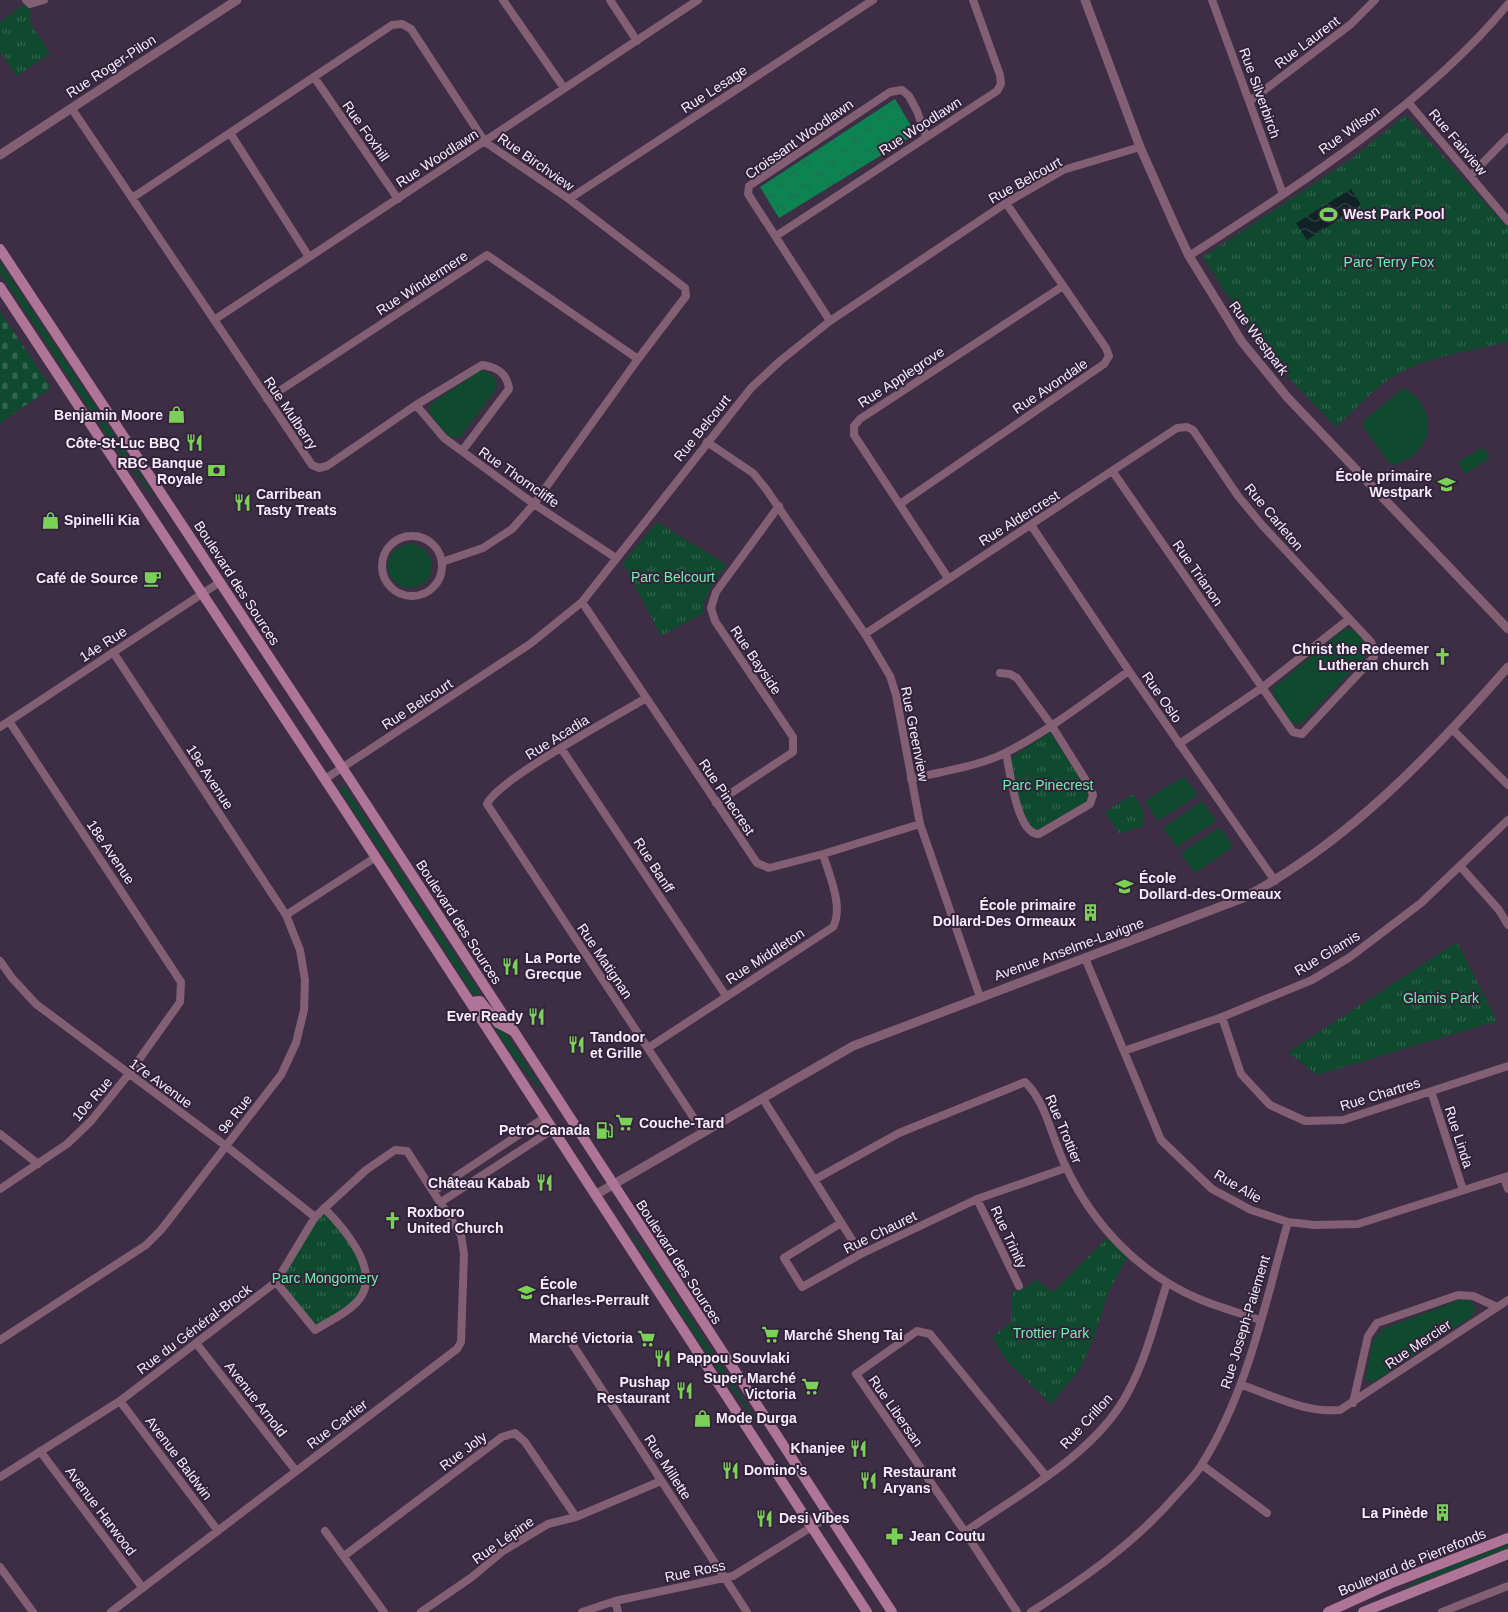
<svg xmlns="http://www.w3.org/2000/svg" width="1508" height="1612" viewBox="0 0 1508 1612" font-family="Arial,sans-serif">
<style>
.grass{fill:#0f4a2e}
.forest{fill:url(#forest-crowns)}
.cemetery{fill:url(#cemetery-stones)}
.park{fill:url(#park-tufts)}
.water{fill:url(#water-waves)}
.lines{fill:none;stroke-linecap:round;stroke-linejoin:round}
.minor{stroke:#835f73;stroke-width:8}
.tertiary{stroke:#835f73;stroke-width:9}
.secondary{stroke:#ae7596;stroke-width:10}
.labels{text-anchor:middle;stroke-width:4;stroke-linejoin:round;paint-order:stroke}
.street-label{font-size:14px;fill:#f6ecfc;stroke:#32233a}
.poi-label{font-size:14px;font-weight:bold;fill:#f6ecfc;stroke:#32233a;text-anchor:start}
.park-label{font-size:14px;fill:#6df1ac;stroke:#32233a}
</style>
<defs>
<pattern id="forest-crowns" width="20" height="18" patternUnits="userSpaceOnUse" patternTransform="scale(1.25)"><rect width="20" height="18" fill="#0d8352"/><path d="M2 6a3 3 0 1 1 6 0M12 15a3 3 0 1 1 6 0" fill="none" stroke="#28684f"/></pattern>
<pattern id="cemetery-stones" width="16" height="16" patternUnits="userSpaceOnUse" patternTransform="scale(1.25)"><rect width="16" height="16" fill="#0f4a2e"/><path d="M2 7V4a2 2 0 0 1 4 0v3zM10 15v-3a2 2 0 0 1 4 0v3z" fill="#33644d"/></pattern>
<pattern id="park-tufts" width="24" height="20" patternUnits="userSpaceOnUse" patternTransform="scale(1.25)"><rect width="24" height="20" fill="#0f4a2e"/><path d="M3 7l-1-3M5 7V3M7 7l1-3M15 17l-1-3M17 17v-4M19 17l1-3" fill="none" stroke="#33644d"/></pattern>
<pattern id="water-waves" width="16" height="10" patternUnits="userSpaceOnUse" patternTransform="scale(1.25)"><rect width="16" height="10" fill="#102225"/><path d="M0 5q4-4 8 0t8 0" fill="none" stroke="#334246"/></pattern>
</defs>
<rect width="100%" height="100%" fill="#3d2d45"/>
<!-- grass -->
<path class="grass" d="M0,262L153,494L152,495L116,449L0,273Z
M481,370C493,372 500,380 495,391L460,437L450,438L429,413V405Z
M1404,388C1441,409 1434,457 1391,465L1363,427V421Z
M1483,447L1490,458L1465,474L1458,462Z
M388 566a22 22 0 1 1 44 0a22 22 0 1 1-44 0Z
M1348,629C1359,630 1371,647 1365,657L1301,724L1291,722L1273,694L1274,687L1342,631Z
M1184,776L1198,795L1158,821L1145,801Z
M344,785L481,995L473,994L355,812L339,788Z
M1202,801L1216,821L1177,847L1163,828Z
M1220,827L1233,847L1195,873L1181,853Z
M492,1024L506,1034L541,1087L539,1088L514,1057Z
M626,1227L648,1253L756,1419L755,1420L713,1363Z
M1459,1300H1471L1476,1310L1471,1317L1374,1382L1365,1380L1373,1340L1383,1329Z
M1508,1544V1548L1398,1591L1428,1575Z"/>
<!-- forest -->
<path class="forest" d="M895,99L916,134L779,218L760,187Z"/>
<!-- cemetery -->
<path class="cemetery" d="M0,311L51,388L0,423Z"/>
<!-- park -->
<path class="park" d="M24,4L31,12L29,21L50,53L17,76L0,52V22Z
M1406,115L1508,228V342C1467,352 1415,357 1381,385C1365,398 1351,413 1336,427L1265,353L1203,257L1351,159Z
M657,522L727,565C716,580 703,594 703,613L661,636L623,563Z
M1050,732L1086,787L1089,795L1086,802L1037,830C1020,821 1015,778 1009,759Z
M1133,794C1141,806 1148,813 1142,827L1119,833L1105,812Z
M1457,942L1497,1021L1317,1075L1288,1052Z
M324,1208C342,1232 386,1276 354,1306C345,1315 329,1322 317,1329L276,1282Z
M1107,1238L1127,1258L1108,1293L1094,1337L1080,1369L1051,1404L1006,1360L992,1337L1011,1322L1012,1292L1024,1289L1036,1279L1053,1292Z"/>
<!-- water -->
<path class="water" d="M1351,189L1361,205L1307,240L1296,223Z"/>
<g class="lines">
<!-- minor -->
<path class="minor" d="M26,0L30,4L44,0
M503,0L564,88
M610,0L637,41
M1212,0L1283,194
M314,77L398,199
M1250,101L1351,24L1375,0
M1408,102L1508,221
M72,109L312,465L319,468L327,466L416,405L482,365C497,367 507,373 509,389L462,451
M230,133L309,257
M1470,176L1508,137
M132,198L392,25L402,24L411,29L485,142L569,199L685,288L686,296L638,359L534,504L512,529L483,548L442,562
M569,199L873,0
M776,236L997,91L1001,84L1000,75L973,0
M1189,256C1297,186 1426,104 1508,4
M214,320L698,0
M830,321L748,194L749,186L890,92L902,90L909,96L917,111L926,136
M267,399L487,255L638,359
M416,405L444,438L534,504L616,558
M707,442L753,473L766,489L865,634L890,676L896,695L920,824L980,997
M900,504L1104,364L1109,356L1106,348L1006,203
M1031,525L1129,671L1275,881
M382 566a30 30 0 1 1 60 0a30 30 0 1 1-60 0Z
M948,578L854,435V426L860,419L1063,286
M582,602L757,863L769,868L823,854L920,824
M865,634L1177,428L1187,427L1193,430L1238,496L1262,525L1371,642L1374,649V657L1302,734L1293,732L1113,472
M1000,673L1010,674L1017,678L1052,726L1090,787L1093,795L1090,804L1039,834C1017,835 1010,771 1006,753
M646,698C617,716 498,779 487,804L703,1132
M0,727L220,582
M1453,730L1508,785
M1179,744L1263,687L1349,619
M561,748L726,996
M325,779L530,644L582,602L751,388L780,361L830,321L1006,203L1063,170L1140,147
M911,779C942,771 978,767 1007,752C1050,730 1089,699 1129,671
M716,803L793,752V737L715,621L711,608L716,592L779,506
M1460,866L1499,910L1508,925
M286,915L376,857
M1085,958L1161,1140L1212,1189L1251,1210L1288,1222L1315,1225L1358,1224L1508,1176
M0,961L12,978L36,1004L226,1146L315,1217
M1222,1017L1241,1074L1270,1105L1305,1121L1343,1120L1508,1066
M648,1048L833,927C844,907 829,875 823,854
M1124,1051L1222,1017L1312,980L1350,957L1421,903L1508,820
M1431,1091L1463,1190
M763,1099L861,1254
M0,1134L38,1164
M1504,1178L1508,1189
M814,1180L899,1133L1025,1082C1047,1103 1052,1140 1066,1167C1093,1225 1140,1274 1199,1299C1218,1307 1240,1313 1260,1320
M0,1189L67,1144L91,1121L128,1075L180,1002L181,982L9,721
M434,1191L544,1118
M977,1199L1019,1286
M441,1202L552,1130
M841,1223L784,1258L802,1287L861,1254L977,1199L1066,1168
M276,1282L315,1330C329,1321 354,1310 362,1295C378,1267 343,1227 324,1208
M567,1336L747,1612
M0,1340L146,1245L161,1230L281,1075L296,1043L304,1010L305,980L300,950L286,915L113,652
M196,1343L296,1471
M1242,1385C1274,1396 1305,1413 1340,1410L1508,1300
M120,1401L218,1531
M1353,1403L1368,1336L1377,1323L1458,1295L1473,1296L1497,1307
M40,1451L142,1587
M1202,1465L1267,1513
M0,1477L120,1401L276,1282L315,1217L366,1170L395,1150L407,1151L461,1235L464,1254L461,1342L457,1349L111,1612
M325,1531L384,1612
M965,1532C1019,1494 1095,1454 1127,1394C1146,1360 1155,1321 1167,1283
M344,1556L502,1437L515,1433L525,1442L576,1517
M0,1567L33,1612
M615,1601L618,1612
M421,1612L472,1577L503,1551L548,1524L576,1517L661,1481
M582,1612L615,1601L733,1576L829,1516
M1017,1612L965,1532L856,1374L917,1331L930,1334L1046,1476
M1031,1612C1085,1578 1136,1542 1178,1493C1186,1484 1196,1475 1202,1464C1248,1391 1265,1303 1288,1222
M1442,1612L1508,1586"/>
<!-- tertiary -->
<path class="tertiary" d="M1085,0L1140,147L1175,226L1189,256L1242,342L1287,397L1508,629
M0,155L237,0
M595,1195L853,1046L1243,898C1347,843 1431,755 1508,667"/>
<!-- secondary -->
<path class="secondary" d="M0,249L351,781L892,1612
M0,287L343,807L867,1612
M470,1002L480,1001L498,1023L513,1031
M1328,1612L1394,1582L1508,1538
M1363,1612L1508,1554"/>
</g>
<!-- icons -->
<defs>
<symbol id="stadium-bare" viewBox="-9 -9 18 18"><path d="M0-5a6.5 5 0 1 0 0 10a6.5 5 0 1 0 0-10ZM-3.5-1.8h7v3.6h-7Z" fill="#7bd156" stroke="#32233a" stroke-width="2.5" paint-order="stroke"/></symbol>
<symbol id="shop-bare" viewBox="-9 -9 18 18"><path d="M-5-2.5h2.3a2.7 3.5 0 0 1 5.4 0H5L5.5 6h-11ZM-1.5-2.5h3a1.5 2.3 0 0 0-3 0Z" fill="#7bd156" stroke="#32233a" stroke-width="2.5" paint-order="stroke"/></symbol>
<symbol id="restaurant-bare" viewBox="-9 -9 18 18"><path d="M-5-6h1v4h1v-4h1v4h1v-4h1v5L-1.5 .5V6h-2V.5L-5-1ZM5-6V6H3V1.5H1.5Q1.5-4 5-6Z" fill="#7bd156" stroke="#32233a" stroke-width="2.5" paint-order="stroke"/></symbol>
<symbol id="bank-bare" viewBox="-9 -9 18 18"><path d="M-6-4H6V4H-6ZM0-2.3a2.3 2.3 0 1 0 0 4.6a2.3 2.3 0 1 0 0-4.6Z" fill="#7bd156" stroke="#32233a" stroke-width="2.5" paint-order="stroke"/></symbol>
<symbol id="school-bare" viewBox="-9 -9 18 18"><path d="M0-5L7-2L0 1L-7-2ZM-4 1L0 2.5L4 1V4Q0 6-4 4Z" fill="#7bd156" stroke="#32233a" stroke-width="2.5" paint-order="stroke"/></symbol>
<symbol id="cafe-bare" viewBox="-9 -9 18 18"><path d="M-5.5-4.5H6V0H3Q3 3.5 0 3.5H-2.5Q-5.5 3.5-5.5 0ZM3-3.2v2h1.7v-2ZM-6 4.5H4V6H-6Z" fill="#7bd156" stroke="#32233a" stroke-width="2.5" paint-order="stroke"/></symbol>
<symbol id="church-bare" viewBox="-9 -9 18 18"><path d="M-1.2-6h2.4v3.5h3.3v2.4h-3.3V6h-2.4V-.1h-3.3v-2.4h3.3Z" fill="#7bd156" stroke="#32233a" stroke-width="2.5" paint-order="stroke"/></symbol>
<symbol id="building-bare" viewBox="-9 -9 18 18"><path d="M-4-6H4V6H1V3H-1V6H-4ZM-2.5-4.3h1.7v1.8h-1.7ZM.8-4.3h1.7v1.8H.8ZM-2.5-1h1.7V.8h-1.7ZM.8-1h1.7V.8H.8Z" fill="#7bd156" stroke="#32233a" stroke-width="2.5" paint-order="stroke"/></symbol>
<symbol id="supermarket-bare" viewBox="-9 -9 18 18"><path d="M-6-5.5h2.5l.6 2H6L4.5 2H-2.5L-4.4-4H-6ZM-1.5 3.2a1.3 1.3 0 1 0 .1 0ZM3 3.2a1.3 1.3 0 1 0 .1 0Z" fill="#7bd156" stroke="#32233a" stroke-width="2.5" paint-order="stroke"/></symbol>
<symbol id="fuel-bare" viewBox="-9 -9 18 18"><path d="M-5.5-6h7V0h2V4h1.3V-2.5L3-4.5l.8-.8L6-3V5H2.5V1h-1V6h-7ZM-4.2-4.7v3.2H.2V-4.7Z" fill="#7bd156" stroke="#32233a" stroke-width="2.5" paint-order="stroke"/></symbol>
<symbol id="pharmacy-bare" viewBox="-9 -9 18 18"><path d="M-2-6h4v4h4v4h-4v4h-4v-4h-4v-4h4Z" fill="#7bd156" stroke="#32233a" stroke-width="2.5" paint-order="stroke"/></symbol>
</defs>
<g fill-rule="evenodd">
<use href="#stadium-bare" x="1316" y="202" width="25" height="25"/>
<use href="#shop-bare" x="164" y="402" width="25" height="25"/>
<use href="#restaurant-bare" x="182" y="430" width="25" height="25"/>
<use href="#bank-bare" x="204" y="458" width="25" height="25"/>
<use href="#school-bare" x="1434" y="472" width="25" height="25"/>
<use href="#restaurant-bare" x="230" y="490" width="25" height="25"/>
<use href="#shop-bare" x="38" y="508" width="25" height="25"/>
<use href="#cafe-bare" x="140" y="566" width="25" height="25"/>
<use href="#church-bare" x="1430" y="644" width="25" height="25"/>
<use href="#school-bare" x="1112" y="874" width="25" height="25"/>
<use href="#building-bare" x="1078" y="900" width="25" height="25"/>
<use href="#restaurant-bare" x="498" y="954" width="25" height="25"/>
<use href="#restaurant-bare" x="524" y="1004" width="25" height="25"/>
<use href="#restaurant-bare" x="564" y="1032" width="25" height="25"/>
<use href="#supermarket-bare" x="612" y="1110" width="25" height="25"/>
<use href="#fuel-bare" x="592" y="1118" width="25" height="25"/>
<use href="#restaurant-bare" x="532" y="1170" width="25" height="25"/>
<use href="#church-bare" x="380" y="1208" width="25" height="25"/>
<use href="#school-bare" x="514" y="1280" width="25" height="25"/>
<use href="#supermarket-bare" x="758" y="1322" width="25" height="25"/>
<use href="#supermarket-bare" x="634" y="1326" width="25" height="25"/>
<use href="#restaurant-bare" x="650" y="1346" width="25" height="25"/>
<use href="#supermarket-bare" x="798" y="1374" width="25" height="25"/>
<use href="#restaurant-bare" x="672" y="1378" width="25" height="25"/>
<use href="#shop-bare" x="690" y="1406" width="25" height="25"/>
<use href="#restaurant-bare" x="846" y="1436" width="25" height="25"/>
<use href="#restaurant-bare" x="718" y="1458" width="25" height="25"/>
<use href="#restaurant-bare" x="856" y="1468" width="25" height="25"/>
<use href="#building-bare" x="1430" y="1500" width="25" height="25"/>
<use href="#restaurant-bare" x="752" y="1506" width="25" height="25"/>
<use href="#pharmacy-bare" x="882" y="1524" width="25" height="25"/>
</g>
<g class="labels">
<!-- street labels -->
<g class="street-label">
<text transform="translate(1307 42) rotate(-37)" y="5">Rue Laurent</text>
<text transform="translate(111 66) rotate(-33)" y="5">Rue Roger-Pilon</text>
<text transform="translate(714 89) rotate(-33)" y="5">Rue Lesage</text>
<text transform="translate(1260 93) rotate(70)" y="5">Rue Silverbirch</text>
<text transform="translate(920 126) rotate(-33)" y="5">Rue Woodlawn</text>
<text transform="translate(1349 130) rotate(-36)" y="5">Rue Wilson</text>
<text transform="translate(366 131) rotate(55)" y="5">Rue Foxhill</text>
<text transform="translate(799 139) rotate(-35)" y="5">Croissant Woodlawn</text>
<text transform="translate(1458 142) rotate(50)" y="5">Rue Fairview</text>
<text transform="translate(437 158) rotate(-33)" y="5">Rue Woodlawn</text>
<text transform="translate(536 162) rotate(35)" y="5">Rue Birchview</text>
<text transform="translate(1025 180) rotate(-29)" y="5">Rue Belcourt</text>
<text transform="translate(422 283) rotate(-33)" y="5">Rue Windermere</text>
<text transform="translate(1259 338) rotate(53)" y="5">Rue Westpark</text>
<text transform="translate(901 377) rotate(-33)" y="5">Rue Applegrove</text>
<text transform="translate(1050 386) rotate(-34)" y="5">Rue Avondale</text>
<text transform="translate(291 413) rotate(56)" y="5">Rue Mulberry</text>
<text transform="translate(702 428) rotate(-51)" y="5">Rue Belcourt</text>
<text transform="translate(519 477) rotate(35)" y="5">Rue Thorncliffe</text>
<text transform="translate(1274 517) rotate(50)" y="5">Rue Carleton</text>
<text transform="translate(1019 518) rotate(-32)" y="5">Rue Aldercrest</text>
<text transform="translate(1198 573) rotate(55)" y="5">Rue Trianon</text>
<text transform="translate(237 583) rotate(57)" y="5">Boulevard des Sources</text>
<text transform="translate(103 644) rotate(-33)" y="5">14e Rue</text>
<text transform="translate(756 660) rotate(56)" y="5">Rue Bayside</text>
<text transform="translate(1162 697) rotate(55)" y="5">Rue Oslo</text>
<text transform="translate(417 704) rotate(-33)" y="5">Rue Belcourt</text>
<text transform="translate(915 734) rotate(79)" y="5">Rue Greenview</text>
<text transform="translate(557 737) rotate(-32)" y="5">Rue Acadia</text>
<text transform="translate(210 777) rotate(57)" y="5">19e Avenue</text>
<text transform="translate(727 797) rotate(56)" y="5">Rue Pinecrest</text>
<text transform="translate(111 852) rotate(56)" y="5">18e Avenue</text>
<text transform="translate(654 865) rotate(57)" y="5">Rue Banff</text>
<text transform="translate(459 922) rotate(57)" y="5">Boulevard des Sources</text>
<text transform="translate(1069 949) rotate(-20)" y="5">Avenue Anselme-Lavigne</text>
<text transform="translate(1327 953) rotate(-31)" y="5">Rue Glamis</text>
<text transform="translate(765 956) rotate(-33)" y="5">Rue Middleton</text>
<text transform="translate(605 961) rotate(56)" y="5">Rue Matignan</text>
<text transform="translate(161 1083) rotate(36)" y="5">17e Avenue</text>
<text transform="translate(1380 1094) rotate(-17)" y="5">Rue Chartres</text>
<text transform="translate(92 1099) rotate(-49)" y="5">10e Rue</text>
<text transform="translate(235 1114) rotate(-52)" y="5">9e Rue</text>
<text transform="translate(1064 1129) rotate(67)" y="5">Rue Trottier</text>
<text transform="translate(1459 1137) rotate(72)" y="5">Rue Linda</text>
<text transform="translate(1238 1186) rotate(30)" y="5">Rue Alie</text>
<text transform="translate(880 1232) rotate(-26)" y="5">Rue Chauret</text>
<text transform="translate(1009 1237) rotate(65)" y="5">Rue Trinity</text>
<text transform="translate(679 1262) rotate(57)" y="5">Boulevard des Sources</text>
<text transform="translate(1245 1322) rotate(-73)" y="5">Rue Joseph-Paiement</text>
<text transform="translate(194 1329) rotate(-37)" y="5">Rue du Général-Brock</text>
<text transform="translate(1418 1344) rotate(-34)" y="5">Rue Mercier</text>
<text transform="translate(256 1399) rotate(52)" y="5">Avenue Arnold</text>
<text transform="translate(896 1411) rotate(55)" y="5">Rue Libersan</text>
<text transform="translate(1086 1421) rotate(-47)" y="5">Rue Crillon</text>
<text transform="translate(337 1424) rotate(-37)" y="5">Rue Cartier</text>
<text transform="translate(463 1451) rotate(-37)" y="5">Rue Joly</text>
<text transform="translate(179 1458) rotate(53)" y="5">Avenue Baldwin</text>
<text transform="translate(668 1467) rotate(57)" y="5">Rue Millette</text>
<text transform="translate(101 1511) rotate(53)" y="5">Avenue Harwood</text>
<text transform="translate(503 1540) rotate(-35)" y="5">Rue Lépine</text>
<text transform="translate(1412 1562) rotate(-22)" y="5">Boulevard de Pierrefonds</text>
<text transform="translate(695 1571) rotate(-12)" y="5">Rue Ross</text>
</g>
<!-- poi labels -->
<g class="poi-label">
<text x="1343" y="219">West Park Pool</text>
<text x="163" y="420" text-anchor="end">Benjamin Moore</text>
<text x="180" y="448" text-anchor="end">Côte-St-Luc BBQ</text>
<text x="203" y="468" text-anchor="end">RBC Banque<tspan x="203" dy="16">Royale</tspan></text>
<text x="1432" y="481" text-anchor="end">École primaire<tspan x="1432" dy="16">Westpark</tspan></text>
<text x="256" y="499">Carribean<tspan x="256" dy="16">Tasty Treats</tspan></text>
<text x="64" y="525">Spinelli Kia</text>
<text x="138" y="583" text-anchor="end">Café de Source</text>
<text x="1429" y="654" text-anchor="end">Christ the Redeemer<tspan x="1429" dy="16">Lutheran church</tspan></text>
<text x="1139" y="883">École<tspan x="1139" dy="16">Dollard-des-Ormeaux</tspan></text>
<text x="1076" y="910" text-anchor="end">École primaire<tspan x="1076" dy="16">Dollard-Des Ormeaux</tspan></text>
<text x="525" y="963">La Porte<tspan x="525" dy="16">Grecque</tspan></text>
<text x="523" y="1021" text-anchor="end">Ever Ready</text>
<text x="590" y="1042">Tandoor<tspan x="590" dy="16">et Grille</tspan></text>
<text x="639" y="1128">Couche-Tard</text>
<text x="590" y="1135" text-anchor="end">Petro-Canada</text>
<text x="530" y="1188" text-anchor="end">Château Kabab</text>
<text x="407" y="1217">Roxboro<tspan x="407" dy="16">United Church</tspan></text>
<text x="540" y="1289">École<tspan x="540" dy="16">Charles-Perrault</tspan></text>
<text x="784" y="1340">Marché Sheng Tai</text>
<text x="633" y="1343" text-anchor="end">Marché Victoria</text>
<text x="677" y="1363">Pappou Souvlaki</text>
<text x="796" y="1383" text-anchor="end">Super Marché<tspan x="796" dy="16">Victoria</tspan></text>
<text x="670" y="1387" text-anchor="end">Pushap<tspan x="670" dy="16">Restaurant</tspan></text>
<text x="716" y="1423">Mode Durga</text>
<text x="845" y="1453" text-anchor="end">Khanjee</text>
<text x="744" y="1475">Domino's</text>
<text x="883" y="1477">Restaurant<tspan x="883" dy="16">Aryans</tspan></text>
<text x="1428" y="1518" text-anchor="end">La Pinède</text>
<text x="779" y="1523">Desi Vibes</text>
<text x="909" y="1541">Jean Coutu</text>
</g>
<!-- park labels -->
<g class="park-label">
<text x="1389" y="267">Parc Terry Fox</text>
<text x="673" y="582">Parc Belcourt</text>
<text x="1048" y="790">Parc Pinecrest</text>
<text x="1441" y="1003">Glamis Park</text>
<text x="325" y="1283">Parc Mongomery</text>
<text x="1051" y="1338">Trottier Park</text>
</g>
</g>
</svg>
